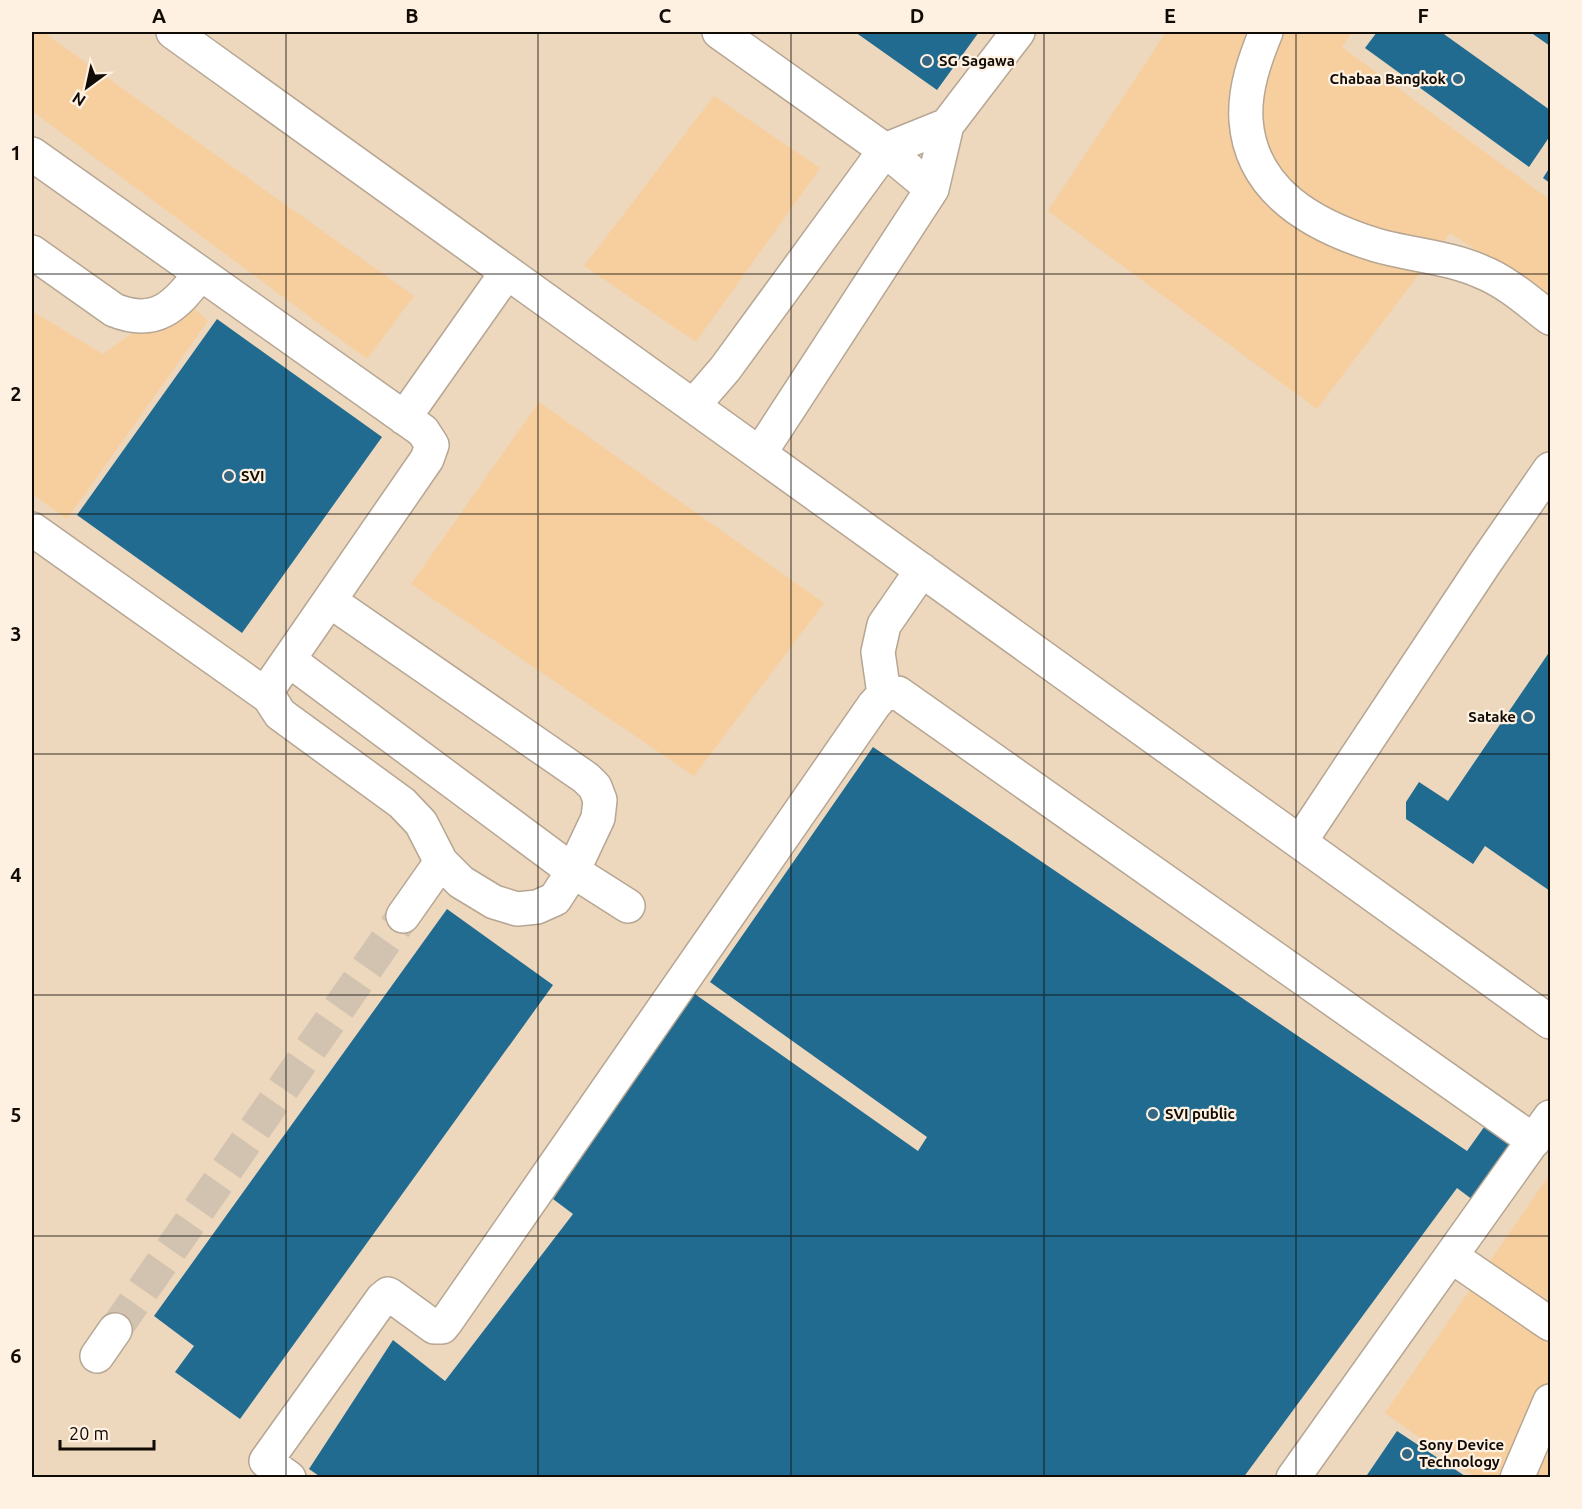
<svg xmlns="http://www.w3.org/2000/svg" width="1582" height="1509" viewBox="0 0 1582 1509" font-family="Ubuntu,sans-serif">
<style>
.built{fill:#edd7bd}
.green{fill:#f7cf9f}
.building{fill:#216b91}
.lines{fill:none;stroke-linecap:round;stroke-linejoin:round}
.minor-tunnel{stroke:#d2c3b1;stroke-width:33;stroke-dasharray:33 16;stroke-linecap:butt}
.minor-casing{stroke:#b6a693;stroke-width:36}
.minor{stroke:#fff;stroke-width:33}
.grid{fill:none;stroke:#100b05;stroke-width:1.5;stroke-opacity:0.55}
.poi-dot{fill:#346784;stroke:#fff1e1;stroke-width:2}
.labels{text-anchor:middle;stroke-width:4.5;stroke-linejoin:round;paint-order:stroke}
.poi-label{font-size:15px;font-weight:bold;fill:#100b05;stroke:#fff1e1;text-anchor:start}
.neatline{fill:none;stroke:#100b05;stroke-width:2}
.grid-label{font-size:20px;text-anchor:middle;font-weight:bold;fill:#100b05}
</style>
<rect width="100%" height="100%" fill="#f4e4cf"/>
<!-- built -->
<path class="built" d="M32,32H1550V1477H32Z"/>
<!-- green -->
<path class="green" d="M32,32H43L414,296L367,359L32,111Z
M1166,32H1352L1342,47L1550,200V298L1450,233L1317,409L1048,211Z
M714,96L820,168L696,342L584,266Z
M182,298L208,321L67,519L32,494V311L103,354Z
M539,402L824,603L694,776L411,584Z
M1550,1174V1477H1475L1385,1413Z"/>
<!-- building -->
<path class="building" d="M855,32H979L937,90Z
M1377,32H1441L1550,110V136L1529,167L1365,48Z
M1530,32H1550V46Z
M1550,167V183L1543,178Z
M217,319L382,437L242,633L77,515Z
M1550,651V891L1485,846L1473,864L1406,819V802L1419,782L1448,801Z
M873,747L1467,1151L1487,1123L1518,1145L1477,1203L1457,1188L1243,1478H322L309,1469L393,1340L445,1381L573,1214L553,1199L692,992L918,1151L927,1137L710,982Z
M447,909L553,985L240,1419L175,1372L194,1346L154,1316Z
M1397,1431L1468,1478H1365Z"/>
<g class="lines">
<!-- minor-tunnel -->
<path class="minor-tunnel" d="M115,1330L403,916"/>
<defs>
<path id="minor" d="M173,32L1550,1022
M719,32L885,150L932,189
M1266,32C1255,59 1244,89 1246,120C1251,192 1314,226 1376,245C1410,255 1449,257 1482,272C1507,282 1529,302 1550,318
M32,154L423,431L432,445L427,459L269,688V697L280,714L402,803L421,823L441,862L461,882L494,902L517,909L537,907L555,899L573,871L598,818L600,800L595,787L586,778L330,601
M32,252L114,310C156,327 176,306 200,274
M693,406L725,369L885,150L947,125
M404,418L507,272
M760,453L932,189L947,125L1018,32
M32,529L269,697
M289,660L573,871L628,906
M884,694L878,652L884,625L922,570
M1300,842L1485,563L1550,469
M403,916L441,862
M1451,1256L1550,1324
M97,1356L115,1330
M289,1478L266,1461L382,1299L388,1294L390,1295L434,1327H442L446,1322L874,705L884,694L898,693L1534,1141
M1293,1478L1550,1117
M1517,1478L1550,1401"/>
</defs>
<!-- minor casing -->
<use href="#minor" class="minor-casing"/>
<!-- minor -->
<use href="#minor" class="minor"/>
</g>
<!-- grid -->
<path class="grid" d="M286,32V1478M538,32V1478M791,32V1478M1044,32V1478M1296,32V1478M32,274H1550M32,514H1550M32,754H1550M32,995H1550M32,1236H1550"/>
<!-- markers -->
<g class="poi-dot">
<circle cx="927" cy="61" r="6"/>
<circle cx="1458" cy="79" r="6"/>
<circle cx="229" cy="476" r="6"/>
<circle cx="1528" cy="717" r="6"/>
<circle cx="1153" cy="1114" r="6"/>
<circle cx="1407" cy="1454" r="6"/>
</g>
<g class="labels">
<!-- poi labels -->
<g class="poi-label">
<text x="939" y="66">SG Sagawa</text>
<text x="1446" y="84" text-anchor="end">Chabaa Bangkok</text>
<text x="241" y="481">SVI</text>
<text x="1516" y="722" text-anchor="end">Satake</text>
<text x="1165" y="1119">SVI public</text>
<text x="1419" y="1450">Sony Device<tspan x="1419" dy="17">Technology</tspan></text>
</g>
</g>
<!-- border -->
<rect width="1582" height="1509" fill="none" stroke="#fff1e1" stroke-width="66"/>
<!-- north arrow -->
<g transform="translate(87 87) rotate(213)" stroke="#fff1e1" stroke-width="4.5" paint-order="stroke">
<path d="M0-4.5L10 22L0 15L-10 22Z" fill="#100b05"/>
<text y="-9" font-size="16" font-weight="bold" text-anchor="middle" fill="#100b05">N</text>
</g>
<!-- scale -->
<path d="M60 1440v9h94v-9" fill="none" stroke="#100b05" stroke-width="3"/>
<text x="69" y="1440" font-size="18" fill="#100b05" stroke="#fff1e1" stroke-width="4.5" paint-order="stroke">20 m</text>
<rect x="33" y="33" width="1516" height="1443" class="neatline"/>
<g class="grid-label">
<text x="159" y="23">A</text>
<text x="412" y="23">B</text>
<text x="665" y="23">C</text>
<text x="917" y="23">D</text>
<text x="1170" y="23">E</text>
<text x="1423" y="23">F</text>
<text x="16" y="160">1</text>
<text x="16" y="401">2</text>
<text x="16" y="641">3</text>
<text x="16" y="882">4</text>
<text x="16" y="1122">5</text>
<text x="16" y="1363">6</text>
</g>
</svg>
